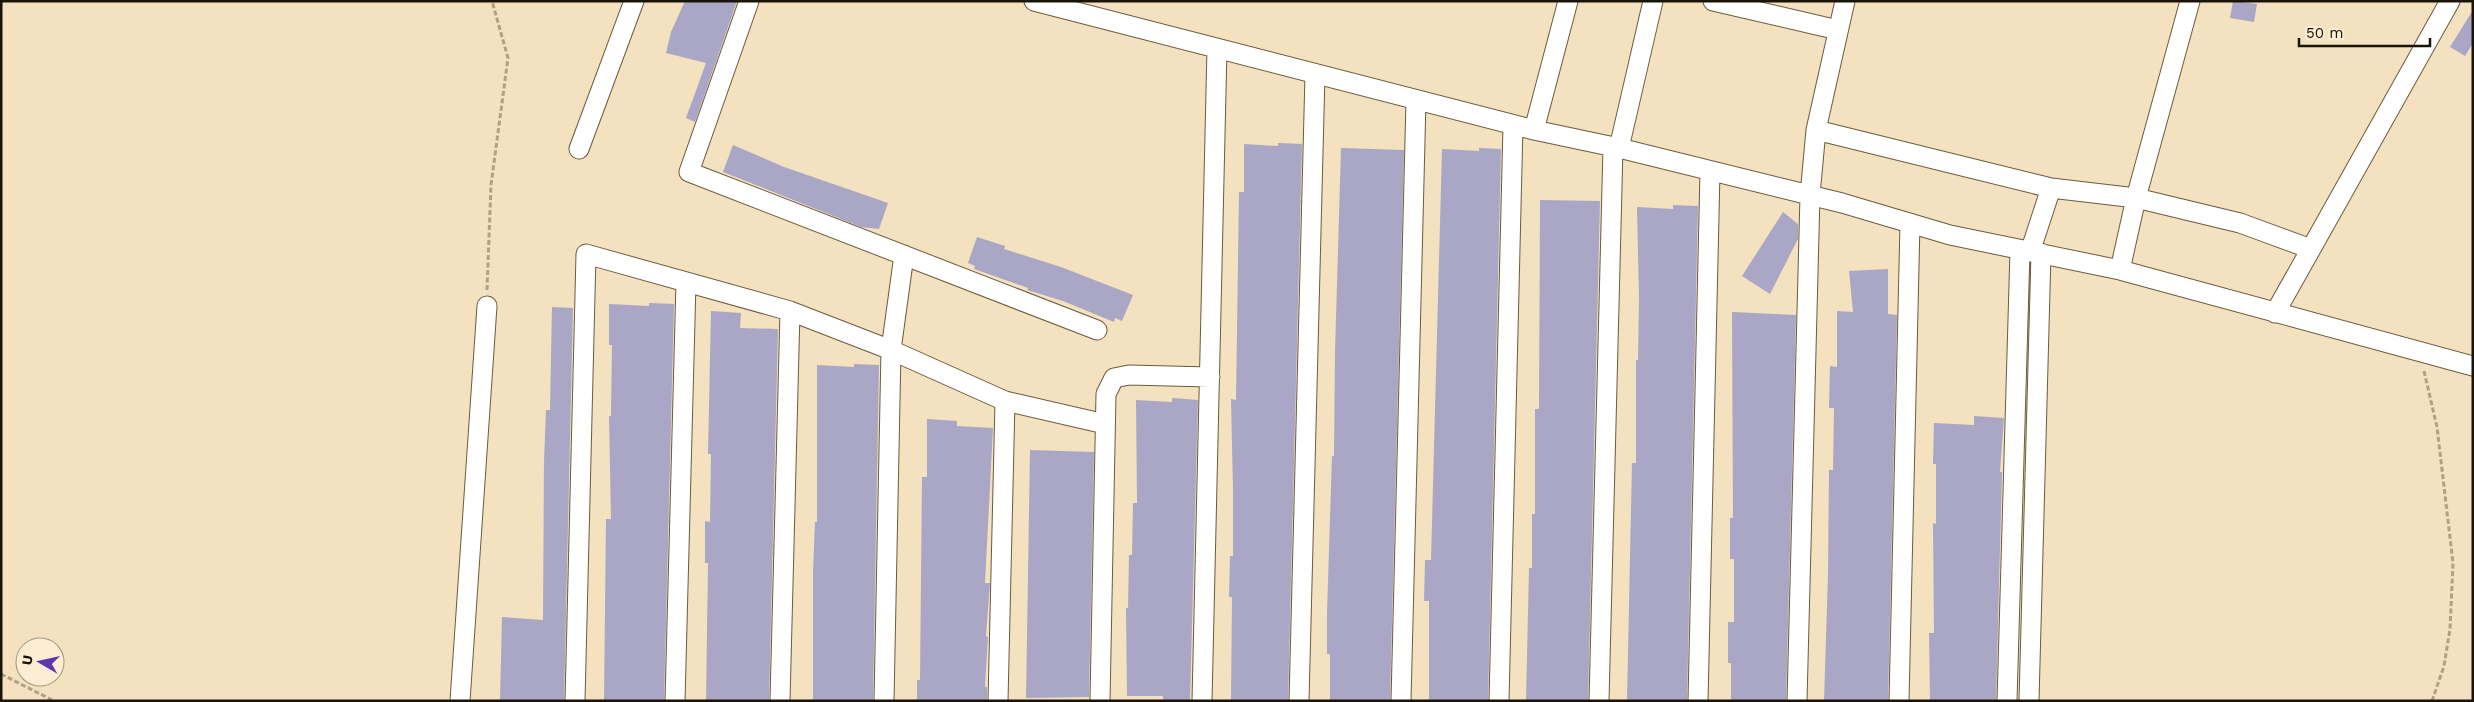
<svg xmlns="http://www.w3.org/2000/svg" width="2474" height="702" viewBox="0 0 2474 702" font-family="'Work Sans',sans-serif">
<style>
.building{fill:#aaa6c5}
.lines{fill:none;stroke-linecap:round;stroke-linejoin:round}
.minor-casing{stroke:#6a5b3d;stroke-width:21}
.path{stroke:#b0a186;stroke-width:3;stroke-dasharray:5 2.5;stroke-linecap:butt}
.minor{stroke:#fff;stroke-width:19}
</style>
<rect width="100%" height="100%" fill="#f3e1bf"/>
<!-- building -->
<path class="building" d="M685,1H737L695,122L686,118L706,63L666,53L671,32Z
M2233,1L2257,4L2254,22L2230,18Z
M2473,10V43L2465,56L2450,47Z
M1278,143L1302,144L1288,701H1231L1232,597H1229L1230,556H1233V491L1231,399L1236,400L1239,192H1244V144L1278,146Z
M733,145L784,167L888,203L879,229L861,227L723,172Z
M1341,148L1404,150L1390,701H1330V654H1327V613L1332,456H1334L1335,352Z
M1479,148L1501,149L1488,701H1429V601H1424L1425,560H1431L1442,149L1479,151Z
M1540,200L1600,201L1588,701H1526L1529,568H1532V514H1535V409H1539Z
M1673,205L1698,206L1687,701H1627L1632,463H1636V360H1638L1639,298L1637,207L1673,209Z
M1783,212L1798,224V239L1770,294L1742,276Z
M977,237L1005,246L1004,249L1061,267L1133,295L1122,321L1115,318L1114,322L1063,301L1027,290L1028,288L974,269L975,266L968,263Z
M1888,269V314L1897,315L1888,701H1824L1828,575L1829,470H1833L1834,408H1829L1830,366L1837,367V311L1853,312L1849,271Z
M649,303L674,304L664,701H604L606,519H611L609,416H611L612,345H609V304L649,306Z
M552,307L573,308L564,701H500L502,617L543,620L544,461L546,410H550Z
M711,311L741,313L740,328L778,329L769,701H706L708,563H705V521L710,522L711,454H708Z
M1732,312L1796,315L1786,701H1731V663H1728V622H1734V559H1730V518H1733Z
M854,364L879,365L873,701H813V572L815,522H817V365L854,367Z
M1172,398L1198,400L1190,701H1163V696H1127L1126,608H1128L1129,555H1132L1133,503H1137L1136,400L1172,402Z
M1974,416L2004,418L2000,472H2002L1996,701H1930L1929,633H1934L1933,523L1936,524V464H1933L1934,423L1974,425Z
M927,419L957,421V426L993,428L985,583H990L986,636L988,637L985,687H987V701H917V680H920L922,477H927Z
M1030,450L1094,452L1089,697L1026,698Z"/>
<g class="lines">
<defs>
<path id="minor" d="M749,1L689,172L1097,330
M1034,1L1534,130L1619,148L1842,203L1950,235L2120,270L2473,366
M1713,1L1838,30
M1534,130L1568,1
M1816,130L1845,1
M1619,148L1653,1
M579,149L634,1
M2030,252L2051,188
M2120,270L2136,198L2190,1
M2275,313L2450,1
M460,701L487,306
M575,701L586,254L790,311L891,350L1005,401L1105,424
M675,701L686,282
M780,701L790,311
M884,701L891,350L904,255
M998,701L1005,401
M1100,701L1106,394L1114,378L1129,375L1210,377
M1202,701L1217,48
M1299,701L1315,74
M1401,701L1416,100
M1499,701L1513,125
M1599,701L1613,147
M1698,701L1710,171
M1797,701L1810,195L1816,130L2051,188L2136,198L2240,223L2311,249
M1899,701L1910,223
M2007,701L2020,250
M2029,701L2041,253"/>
</defs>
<!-- minor casing -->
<use href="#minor" class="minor-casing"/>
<!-- path -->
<path class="path" d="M487,290L491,185L508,58L492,1
M2424,371L2437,427L2453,563L2450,629L2444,666L2432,701
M1,674L54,701"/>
<!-- minor -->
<use href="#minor" class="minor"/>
</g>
<!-- border -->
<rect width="2474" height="702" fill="none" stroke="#1a1408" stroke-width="5"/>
<!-- north arrow -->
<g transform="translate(40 662) rotate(279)"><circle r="24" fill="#fdeed3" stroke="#a29782"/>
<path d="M0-4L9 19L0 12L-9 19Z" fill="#5c38b0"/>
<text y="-8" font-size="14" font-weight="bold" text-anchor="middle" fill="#1a1408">U</text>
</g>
<!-- scale -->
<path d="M2299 38v8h131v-8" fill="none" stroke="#1a1408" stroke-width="2.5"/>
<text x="2306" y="38" font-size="15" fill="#1a1408" stroke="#fdeed3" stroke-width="4" paint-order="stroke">50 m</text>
</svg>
